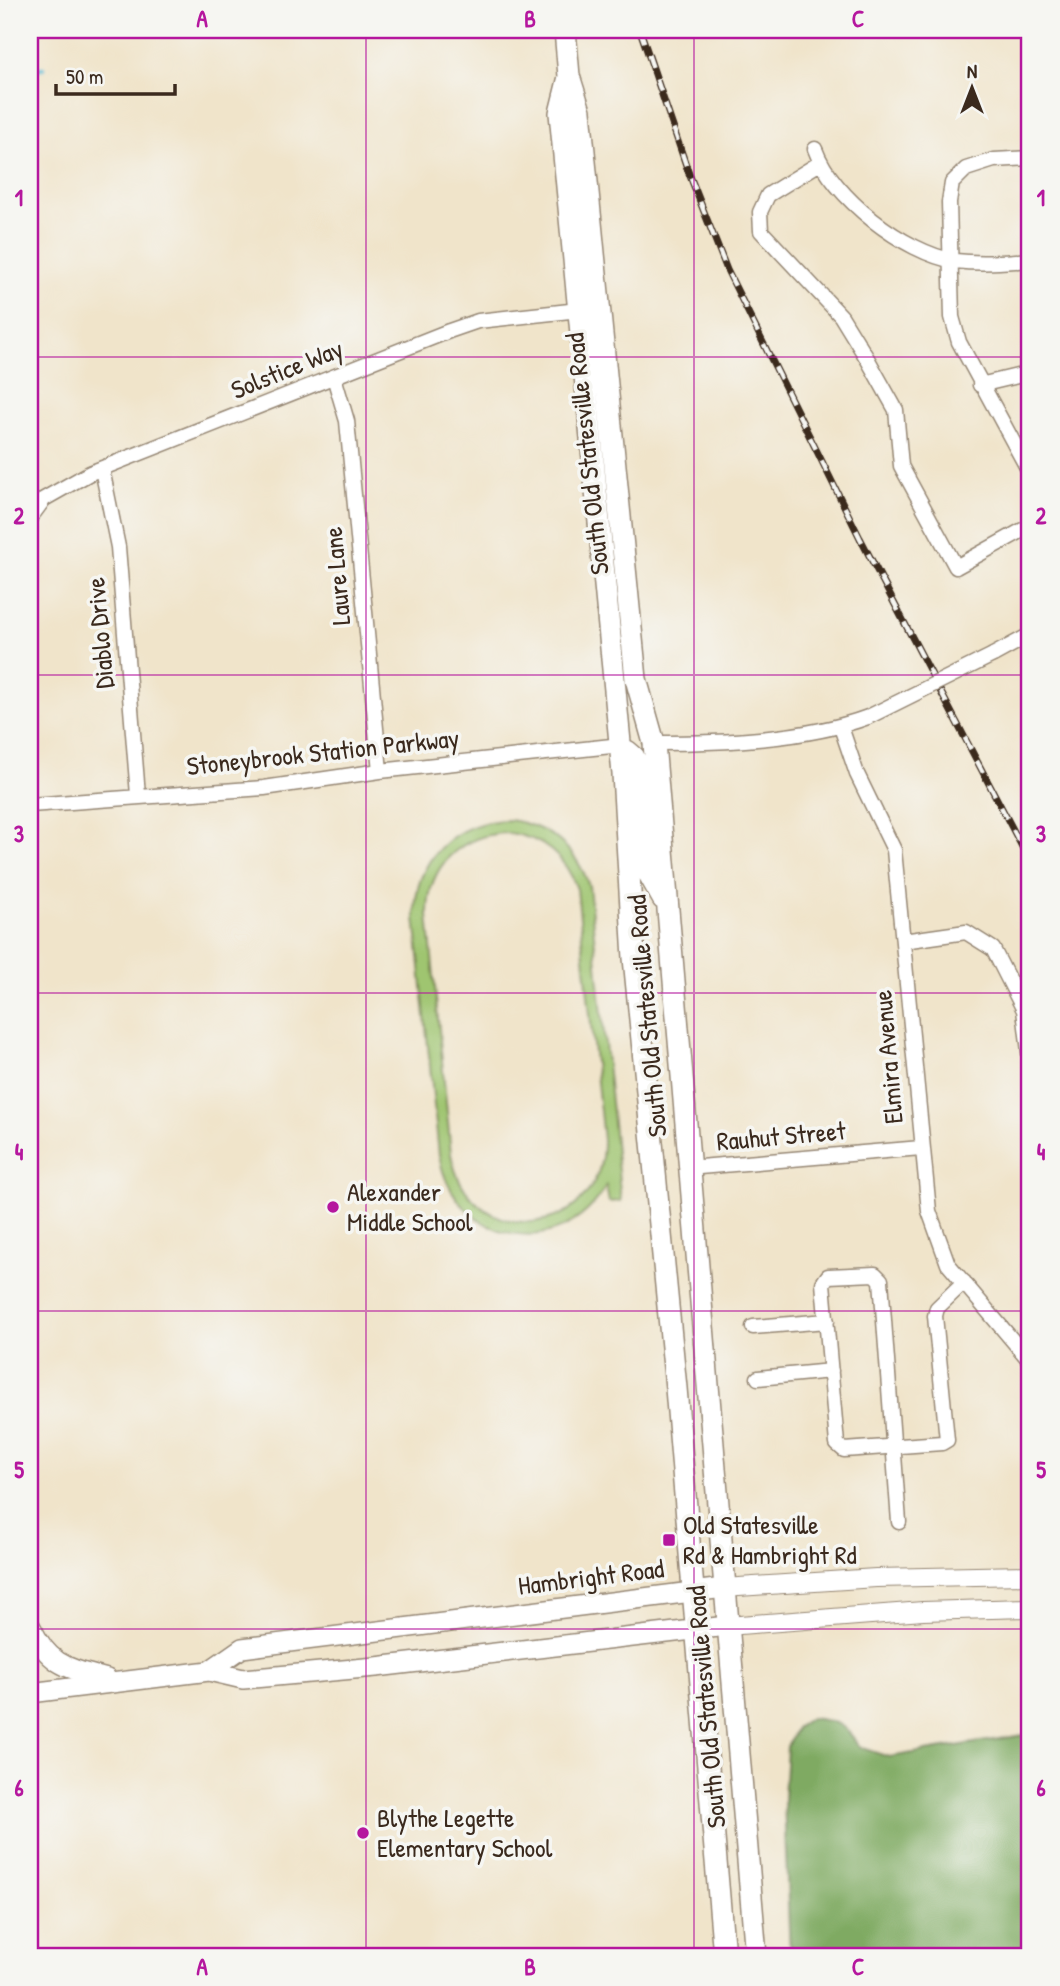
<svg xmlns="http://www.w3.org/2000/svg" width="1060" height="1986" viewBox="0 0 1060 1986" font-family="'Patrick Hand',sans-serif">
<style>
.green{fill:#9fc570;stroke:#6d7847;stroke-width:2;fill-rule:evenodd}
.forest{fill:#7faa62;stroke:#5d6a40;stroke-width:2}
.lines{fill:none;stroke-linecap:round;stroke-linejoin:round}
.stream{stroke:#56bad4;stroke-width:4.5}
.minor-casing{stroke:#968774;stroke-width:17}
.tertiary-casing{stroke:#968774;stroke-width:20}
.secondary-casing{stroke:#968774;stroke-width:22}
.primary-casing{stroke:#968774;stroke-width:24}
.minor{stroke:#fff;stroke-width:14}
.tertiary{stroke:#fff;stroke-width:18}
.secondary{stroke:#fff;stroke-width:19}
.primary{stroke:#fff;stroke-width:21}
.rail-casing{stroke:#3b2a1e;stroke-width:7}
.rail{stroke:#f6f6f2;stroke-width:4.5;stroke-dasharray:13;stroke-linecap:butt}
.minor-bridge-casing{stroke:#968774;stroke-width:17;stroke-linecap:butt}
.minor-bridge{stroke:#fff;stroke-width:14}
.grid{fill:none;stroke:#b5179e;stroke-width:2;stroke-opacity:0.55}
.poi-dot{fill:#b5179e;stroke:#f6f6f2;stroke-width:2.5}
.labels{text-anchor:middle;stroke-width:7;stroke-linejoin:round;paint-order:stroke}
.street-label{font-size:26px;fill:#3b2a1e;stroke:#f6f6f2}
.poi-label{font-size:26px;fill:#3b2a1e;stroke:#f6f6f2;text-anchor:start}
.neatline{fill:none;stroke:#b5179e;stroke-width:2.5}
.grid-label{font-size:23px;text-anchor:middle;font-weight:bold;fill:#b5179e}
</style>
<rect width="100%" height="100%" fill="#f6f6f2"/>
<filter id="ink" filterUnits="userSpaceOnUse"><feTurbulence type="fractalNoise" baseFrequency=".0143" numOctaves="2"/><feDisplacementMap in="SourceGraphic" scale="14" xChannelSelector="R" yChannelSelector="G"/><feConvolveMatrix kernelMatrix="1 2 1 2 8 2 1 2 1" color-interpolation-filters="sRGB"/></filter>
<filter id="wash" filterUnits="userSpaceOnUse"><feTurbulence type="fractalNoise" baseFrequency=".00686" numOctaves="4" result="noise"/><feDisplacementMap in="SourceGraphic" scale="28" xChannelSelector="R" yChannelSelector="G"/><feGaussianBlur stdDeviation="1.57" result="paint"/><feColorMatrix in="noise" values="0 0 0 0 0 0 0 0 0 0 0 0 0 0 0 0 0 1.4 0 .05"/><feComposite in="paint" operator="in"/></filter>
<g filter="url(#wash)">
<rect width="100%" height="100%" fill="#f0e4ca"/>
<!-- green -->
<path class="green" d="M509,820C549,826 576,848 589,886L621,1201L609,1202L606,1186C562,1265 454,1243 439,1155L415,917C414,860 453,821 509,820ZM508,833C542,837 566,857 577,889L603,1140C605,1240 469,1253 451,1154L428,915C427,867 460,834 508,833Z"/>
<!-- forest -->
<path class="forest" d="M810,1718C836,1721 846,1723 859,1747L889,1757L1030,1734V1956H790L784,1800L787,1747L796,1728Z"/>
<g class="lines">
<!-- stream -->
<path class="stream" d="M30,69L43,68"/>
</g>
</g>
<g filter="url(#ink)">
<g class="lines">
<defs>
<path id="minor" d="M815,149C832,197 905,253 955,261C980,264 1005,262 1030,260
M1030,158L994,160L966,169L952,183L949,202L952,317L959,342L1030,473
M820,163L768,195L760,212L761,231L841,316L868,360L896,410L901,466L956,567L1030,526
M334,377L347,421L380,771
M980,385L1030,373
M102,469L118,547L138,795
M30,518L44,499L90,473L449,331L478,321L579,310
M993,655L1030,635
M841,727L857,774L894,850L929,1211L948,1264L1030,1361
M654,743C720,743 806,740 868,717
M30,805L264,788L380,771L621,745
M903,941L966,932L993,949L1024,1010L1030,1060
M688,1168L921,1148
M753,1327L827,1321
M758,1378L831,1371
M899,1522L881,1280L875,1274L828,1276L823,1283L837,1444L844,1450L942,1443L947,1440L935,1316L937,1308L964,1282"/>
<path id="tertiary" d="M724,1588L876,1578L1030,1575
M727,1626L923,1611L1030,1608"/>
<path id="secondary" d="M31,1627C49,1666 68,1668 107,1679
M209,1671L242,1648L724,1588
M30,1693L209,1671L243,1679L376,1667L727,1626"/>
<path id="primary" d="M565,30L569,76L580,111L636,679L654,743L756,1956
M569,77L560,113L623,774L634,958L676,1388L724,1956
M627,751L634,757L637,767L649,874L663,899"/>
</defs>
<!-- minor casing -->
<use href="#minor" class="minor-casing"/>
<!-- tertiary casing -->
<use href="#tertiary" class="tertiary-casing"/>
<!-- secondary casing -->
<use href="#secondary" class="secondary-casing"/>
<!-- primary casing -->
<use href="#primary" class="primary-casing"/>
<!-- minor -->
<use href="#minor" class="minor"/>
<!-- tertiary -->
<use href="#tertiary" class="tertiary"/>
<!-- secondary -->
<use href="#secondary" class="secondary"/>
<!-- primary -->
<use href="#primary" class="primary"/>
<defs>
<path id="rail" d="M640,30L688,171L727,270L860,538L1030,862"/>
</defs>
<!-- rail casing -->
<use href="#rail" class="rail-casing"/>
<!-- rail -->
<use href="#rail" class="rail"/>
<defs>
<path id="minor-bridge" d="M868,717L993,655"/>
</defs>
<!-- minor-bridge casing -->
<use href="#minor-bridge" class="minor-bridge-casing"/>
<!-- minor-bridge -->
<use href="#minor-bridge" class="minor-bridge"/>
</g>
</g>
<!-- grid -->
<path class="grid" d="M366,30V1956M694,30V1956M30,357H1030M30,675H1030M30,993H1030M30,1311H1030M30,1629H1030"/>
<!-- markers -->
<g class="poi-dot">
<circle cx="333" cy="1207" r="7"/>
<rect x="662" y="1533" width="14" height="14" rx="3.5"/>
<circle cx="363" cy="1833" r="7"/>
</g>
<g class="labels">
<!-- street labels -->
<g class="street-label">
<text transform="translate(287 369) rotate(-22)" y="9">Solstice Way</text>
<text transform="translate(587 454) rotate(-96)" y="9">South Old Statesville Road</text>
<text transform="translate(337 576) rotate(-95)" y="9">Laure Lane</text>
<text transform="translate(100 633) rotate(-95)" y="9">Diablo Drive</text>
<text transform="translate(323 752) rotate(-6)" y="9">Stoneybrook Station Parkway</text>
<text transform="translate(647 1016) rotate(-95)" y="9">South Old Statesville Road</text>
<text transform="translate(888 1057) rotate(-95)" y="9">Elmira Avenue</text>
<text transform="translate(781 1136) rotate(-5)" y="9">Rauhut Street</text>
<text transform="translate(591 1577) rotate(-7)" y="9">Hambright Road</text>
<text transform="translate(706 1707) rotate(-95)" y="9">South Old Statesville Road</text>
</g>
<!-- poi labels -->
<g class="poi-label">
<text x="347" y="1201">Alexander<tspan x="347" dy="30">Middle School</tspan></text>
<text x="683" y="1534">Old Statesville<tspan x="683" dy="30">Rd &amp; Hambright Rd</tspan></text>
<text x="377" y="1827">Blythe Legette<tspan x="377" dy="30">Elementary School</tspan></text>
</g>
</g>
<!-- margin -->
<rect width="1060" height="1986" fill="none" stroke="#f6f6f2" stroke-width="77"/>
<!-- north arrow -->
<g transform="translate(972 88)" stroke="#f6f6f2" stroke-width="5" paint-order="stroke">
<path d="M0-5L12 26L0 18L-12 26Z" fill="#3b2a1e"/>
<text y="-10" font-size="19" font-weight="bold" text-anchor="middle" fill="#3b2a1e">N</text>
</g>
<!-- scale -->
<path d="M56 84v10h119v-10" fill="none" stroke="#3b2a1e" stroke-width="3.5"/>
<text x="66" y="84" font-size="21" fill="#3b2a1e" stroke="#f6f6f2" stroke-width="5" paint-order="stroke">50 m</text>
<rect x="38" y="38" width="983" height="1910" class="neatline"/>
<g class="grid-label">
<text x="202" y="27">A</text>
<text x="530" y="27">B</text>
<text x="858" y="27">C</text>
<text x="19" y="206">1</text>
<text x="1041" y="206">1</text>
<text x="19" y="524">2</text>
<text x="1041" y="524">2</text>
<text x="19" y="842">3</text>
<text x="1041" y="842">3</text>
<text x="19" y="1160">4</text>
<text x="1041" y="1160">4</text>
<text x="19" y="1478">5</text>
<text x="1041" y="1478">5</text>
<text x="19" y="1796">6</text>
<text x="1041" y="1796">6</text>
<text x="202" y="1975">A</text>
<text x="530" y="1975">B</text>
<text x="858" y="1975">C</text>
</g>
</svg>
